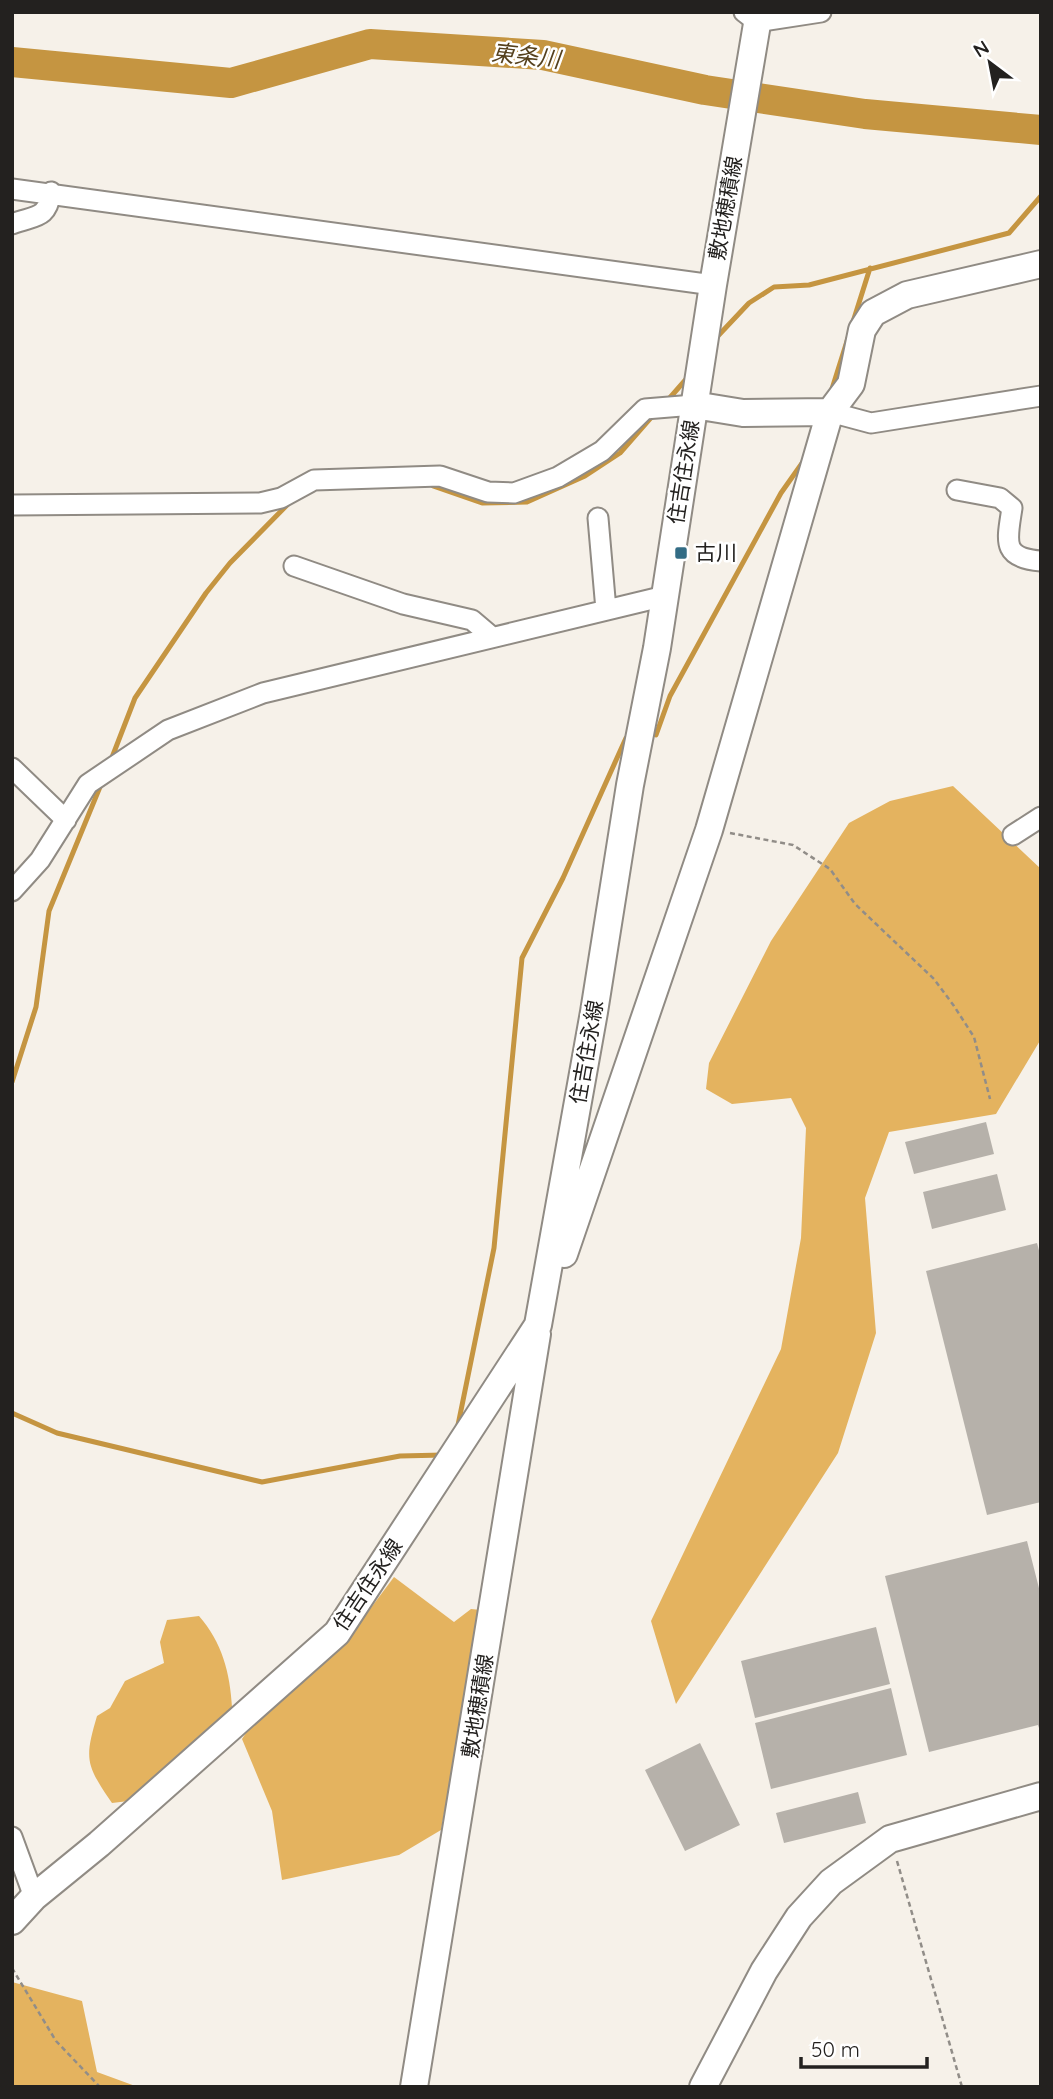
<svg xmlns="http://www.w3.org/2000/svg" width="1053" height="2099" viewBox="0 0 1053 2099" font-family="Quicksand,'Noto Sans JP',sans-serif">
<style>
.forest{fill:#e4b35f}
.lines{fill:none;stroke-linecap:round;stroke-linejoin:round}
.stream{stroke:#c59541;stroke-width:5}
.river{stroke:#c59541;stroke-width:30}
.building{fill:#b6b1aa}
.street-casing{stroke:#908b84;stroke-width:23}
.secondary-casing{stroke:#908b84;stroke-width:30}
.path{stroke:#918d88;stroke-width:2.5;stroke-dasharray:5 3.5;stroke-linecap:butt}
.street{stroke:#fff;stroke-width:19}
.secondary{stroke:#fff;stroke-width:26}
.poi-dot{fill:#336c85;stroke:#fff;stroke-width:2.5}
.labels{text-anchor:middle;stroke-width:5;stroke-linejoin:round;paint-order:stroke}
.street-label{font-size:21px;fill:#23211f;stroke:#fff}
.poi-label{font-size:21px;fill:#23211f;stroke:#fff;text-anchor:start}
.water-label{font-size:23px;font-style:italic;fill:#55401d;stroke:#fff}
</style>
<rect width="100%" height="100%" fill="#f6f1e9"/>
<!-- forest -->
<path class="forest" d="M953,786L1041,869V1039L996,1114L889,1132L865,1198L876,1333L838,1453L676,1704L651,1621L781,1349L801,1238L806,1128L791,1098L732,1104L706,1089L709,1063L771,941L849,823L890,801Z
M394,1577L454,1622L471,1609L481,1610L441,1830L399,1855L282,1880L272,1811L242,1739L255,1719L346,1641Z
M199,1616C222,1642 230,1673 232,1707L239,1711L137,1800L112,1803C86,1765 84,1760 97,1716L110,1708L125,1681L164,1663L160,1642L167,1620Z
M12,1982L82,2001L97,2072L138,2087H12Z"/>
<g class="lines">
<!-- stream -->
<path class="stream" d="M852,325L870,268
M716,338L749,303L774,287L809,285L1009,233L1041,196
M831,392L848,338
M667,401L688,377
M433,486L482,503L527,502L585,476L620,453L655,413
M656,735L670,696L781,493L805,459
M111,760L135,698L206,593L230,563L291,501
M12,1082L36,1007L49,911L102,782
M12,1413L57,1433L262,1482L400,1456L443,1455
M457,1430L494,1248L522,958L563,878L626,738"/>
<!-- river -->
<path class="river" d="M12,62L231,83L370,44L543,55L705,90L865,114L1041,130"/>
</g>
<!-- building -->
<path class="building" d="M986,1122L994,1154L914,1174L905,1142Z
M997,1174L1006,1210L932,1229L923,1192Z
M1037,1243L1041,1258V1502L987,1515L926,1271Z
M1027,1541L1041,1596V1734L1038,1725L929,1752L885,1576Z
M876,1627L890,1684L755,1718L741,1661Z
M891,1688L907,1755L771,1789L755,1723Z
M700,1743L740,1825L685,1851L645,1770Z
M858,1792L866,1823L784,1843L776,1813Z"/>
<g class="lines">
<defs>
<path id="street" d="M744,12L757,22L821,12
M12,189L713,285
M12,224C35,215 47,220 51,192
M830,412L871,423L1041,396
M957,490L1000,498L1012,508C1007,541 1001,558 1041,561
M12,505L260,503L281,498L314,480L440,476L488,492L514,493L558,477L602,451L645,409L694,405
M598,518L606,610
M294,566L403,604L472,620L492,637
M12,768L66,820
M1013,835L1041,817
M12,891L40,860L88,784L168,730L263,693L665,596
M12,1837L34,1897"/>
<path id="secondary" d="M694,405L743,413L830,412L851,384L862,330L873,313L907,295L1041,264
M564,1254L709,830L830,412
M12,1921L34,1897L99,1844L337,1633L538,1325L594,1012L630,785L657,648L713,285L759,12
M414,2087L537,1334
M703,2087L764,1971L799,1917L831,1882L890,1839L1041,1796"/>
</defs>
<!-- street casing -->
<use href="#street" class="street-casing"/>
<!-- secondary casing -->
<use href="#secondary" class="secondary-casing"/>
<!-- path -->
<path class="path" d="M730,833L793,845L830,869L855,904L934,979L954,1006L974,1037L990,1099
M897,1861L962,2087
M12,1968L56,2041L100,2087"/>
<!-- street -->
<use href="#street" class="street"/>
<!-- secondary -->
<use href="#secondary" class="secondary"/>
</g>
<!-- markers -->
<rect class="poi-dot" x="674" y="546" width="14" height="14" rx="3.5"/>
<g class="labels">
<!-- street labels -->
<g class="street-label">
<text transform="translate(726 208) rotate(-80)" y="7">敷地穂積線</text>
<text transform="translate(684 472) rotate(-81)" y="7">住吉住永線</text>
<text transform="translate(587 1052) rotate(-80)" y="7">住吉住永線</text>
<text transform="translate(368 1585) rotate(-56)" y="7">住吉住永線</text>
<text transform="translate(478 1706) rotate(-81)" y="7">敷地穂積線</text>
</g>
<!-- poi labels -->
<g class="poi-label">
<text x="695" y="560">古川</text>
</g>
<!-- water labels -->
<g class="water-label">
<text transform="translate(526 56) rotate(6)" y="8">東条川</text>
</g>
</g>
<!-- border -->
<rect width="1053" height="2099" fill="none" stroke="#23211f" stroke-width="28"/>
<!-- north arrow -->
<g transform="translate(990 63) rotate(328)" stroke="#ffffff" stroke-width="5" paint-order="stroke">
<path d="M0-5L12 26L0 18L-12 26Z" fill="#23211f"/>
<text y="-10" font-size="19" font-weight="bold" text-anchor="middle" fill="#23211f">N</text>
</g>
<!-- scale -->
<path d="M801 2057v10h126v-10" fill="none" stroke="#23211f" stroke-width="3.5"/>
<text x="811" y="2057" font-size="21" fill="#23211f" stroke="#ffffff" stroke-width="5" paint-order="stroke">50 m</text>
</svg>
